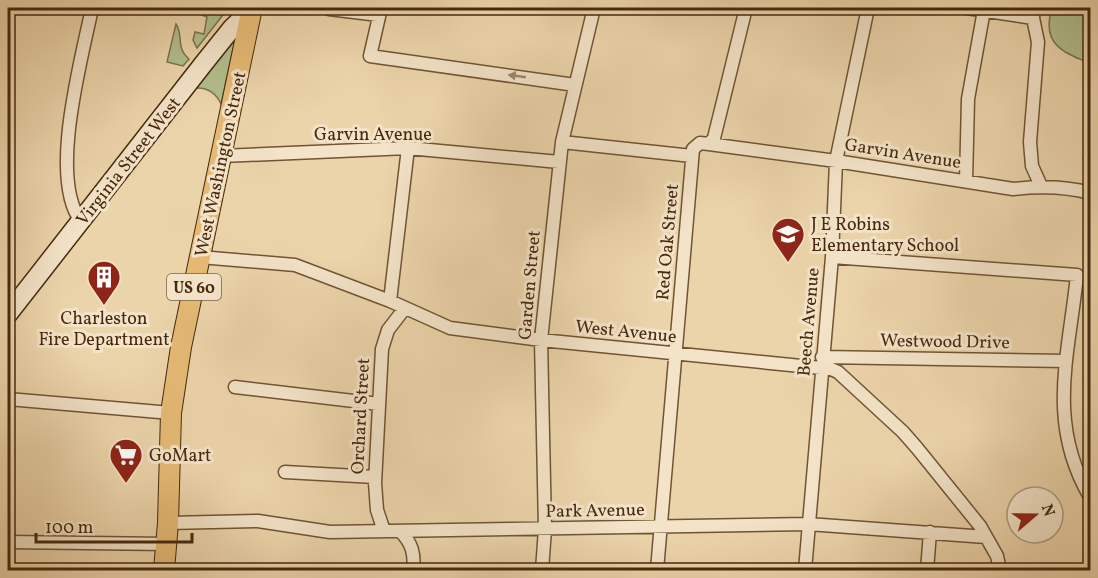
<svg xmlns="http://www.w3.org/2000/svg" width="1098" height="578" viewBox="0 0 1098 578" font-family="Vollkorn,serif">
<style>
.green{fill:#b1be8d;stroke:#7c744e;stroke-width:1.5}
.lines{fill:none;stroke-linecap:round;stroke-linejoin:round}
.minor-casing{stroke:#705435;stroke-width:15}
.secondary-casing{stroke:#46290e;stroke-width:21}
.primary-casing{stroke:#46290e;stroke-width:22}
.minor{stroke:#f3e3c8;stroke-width:12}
.secondary{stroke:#f3e3c8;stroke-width:18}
.primary{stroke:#e6ba75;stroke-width:20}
.oneway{fill:#9c866b}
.labels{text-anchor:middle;stroke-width:6;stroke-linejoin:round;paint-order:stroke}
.shield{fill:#f3e3c8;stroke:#7a6146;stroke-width:1.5}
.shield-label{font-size:16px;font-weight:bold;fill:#46290e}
.street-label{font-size:18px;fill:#46290e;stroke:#f3e3c8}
.poi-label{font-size:18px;fill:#46290e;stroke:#f3e3c8;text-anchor:start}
</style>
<rect width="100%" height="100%" fill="#ecd4aa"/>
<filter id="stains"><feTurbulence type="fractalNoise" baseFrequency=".00333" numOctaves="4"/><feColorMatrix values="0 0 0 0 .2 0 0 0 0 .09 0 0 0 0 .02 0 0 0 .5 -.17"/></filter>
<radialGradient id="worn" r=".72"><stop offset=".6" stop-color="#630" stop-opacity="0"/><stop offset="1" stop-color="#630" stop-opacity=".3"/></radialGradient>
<!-- green -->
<path class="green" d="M201,8L226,11L197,48L193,40L195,32L204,34L207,17L199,14Z
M1052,8H1090V65C1085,60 1080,60 1073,56C1050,46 1045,31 1052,8Z
M176,24C184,36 175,47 189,59L183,66L167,62Z
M231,42L234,44L221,104C216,93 208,87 195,88Z"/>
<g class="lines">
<defs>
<path id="minor" d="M329,8V9L379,15
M381,8L370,56L575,85
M967,8L1033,18
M1034,8L1033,18L1038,42L1030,142L1032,166L1041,186
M562,142L692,156
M709,144L836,161L1013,189C1040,186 1064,186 1090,193
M222,156L408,148L559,162
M1090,158V159
M966,181L968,99L984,10
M81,221C48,178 82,58 92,8
M200,257L295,265L390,301L450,328L541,340L831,369L838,372L903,432L917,448L980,526L997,556L1000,570
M832,257L1077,275C1069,355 1046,422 1090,497
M390,301L408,148
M822,357L1066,361
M235,387L379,404
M8,399L171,413
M285,472L375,477
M168,523L258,521L330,532L808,524L986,537
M384,531L377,510L375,483L382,349L388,330L405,308
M400,531C412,543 415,554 413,570
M8,542L167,544
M542,570L545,529L541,340L562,142L594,8
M657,570L693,149L700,143L709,144L714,138L746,8
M805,570L832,257L836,161L868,8
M927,570L930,532"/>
<path id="secondary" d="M8,314L204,63L232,28L251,10"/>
<path id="primary" d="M164,570L168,523L171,413L181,347L252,8"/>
</defs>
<!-- minor casing -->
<use href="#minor" class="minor-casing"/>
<!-- secondary casing -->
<use href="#secondary" class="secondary-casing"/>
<!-- primary casing -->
<use href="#primary" class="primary-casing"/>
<!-- minor -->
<use href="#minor" class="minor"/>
<!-- secondary -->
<use href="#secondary" class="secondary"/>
<!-- primary -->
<use href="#primary" class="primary"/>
</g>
<!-- one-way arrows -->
<defs><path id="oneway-solid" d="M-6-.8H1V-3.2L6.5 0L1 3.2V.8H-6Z" transform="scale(1.5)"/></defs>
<use class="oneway" href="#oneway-solid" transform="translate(517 76) rotate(-172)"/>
<!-- icons -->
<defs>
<symbol id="school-pin" viewBox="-11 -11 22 30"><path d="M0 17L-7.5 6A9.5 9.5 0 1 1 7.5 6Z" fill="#8f2418" stroke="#f3e3c8"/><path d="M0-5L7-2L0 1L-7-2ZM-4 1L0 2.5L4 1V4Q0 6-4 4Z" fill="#fff"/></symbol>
<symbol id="building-pin" viewBox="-11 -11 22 30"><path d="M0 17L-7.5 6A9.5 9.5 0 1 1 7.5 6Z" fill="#8f2418" stroke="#f3e3c8"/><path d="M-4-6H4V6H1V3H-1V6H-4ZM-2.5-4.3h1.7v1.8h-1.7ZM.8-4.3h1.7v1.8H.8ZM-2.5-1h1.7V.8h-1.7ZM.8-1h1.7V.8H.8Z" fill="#fff"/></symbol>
<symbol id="supermarket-pin" viewBox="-11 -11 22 30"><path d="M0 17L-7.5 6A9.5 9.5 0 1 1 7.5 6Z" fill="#8f2418" stroke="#f3e3c8"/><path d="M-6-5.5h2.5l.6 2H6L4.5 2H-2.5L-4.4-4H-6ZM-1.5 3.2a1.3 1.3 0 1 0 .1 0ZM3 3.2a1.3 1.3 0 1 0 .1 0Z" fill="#fff"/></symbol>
</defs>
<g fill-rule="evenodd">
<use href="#school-pin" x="769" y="215" width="38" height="52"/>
<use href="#building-pin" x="85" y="258" width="38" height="52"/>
<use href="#supermarket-pin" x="107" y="436" width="38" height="52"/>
</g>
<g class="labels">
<!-- shield labels -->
<rect class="shield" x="167" y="274" width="54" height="26" rx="4.5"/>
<g class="shield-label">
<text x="194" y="293">US 60</text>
</g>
<!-- street labels -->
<g class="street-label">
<text x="373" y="140">Garvin Avenue</text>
<text transform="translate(903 153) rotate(9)" y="6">Garvin Avenue</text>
<text transform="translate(128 161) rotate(-52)" y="6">Virginia Street West</text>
<text transform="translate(220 164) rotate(-78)" y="6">West Washington Street</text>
<text transform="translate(667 242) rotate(-85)" y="6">Red Oak Street</text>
<text transform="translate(529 285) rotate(-85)" y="6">Garden Street</text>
<text transform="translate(808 322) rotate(-85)" y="6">Beech Avenue</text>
<text transform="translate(626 331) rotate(6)" y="6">West Avenue</text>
<text transform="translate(945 341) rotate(1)" y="6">Westwood Drive</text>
<text transform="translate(360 416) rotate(-87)" y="6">Orchard Street</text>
<text transform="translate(595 510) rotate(-1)" y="6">Park Avenue</text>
</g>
<!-- poi labels -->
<g class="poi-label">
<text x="811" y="230">J E Robins<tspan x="811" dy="21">Elementary School</tspan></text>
<text x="104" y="324" text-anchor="middle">Charleston<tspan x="104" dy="21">Fire Department</tspan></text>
<text x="149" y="461">GoMart</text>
</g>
</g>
<!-- margin -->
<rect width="1098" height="578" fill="none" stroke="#ecd4aa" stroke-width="30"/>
<rect x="9" y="9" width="1080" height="560" fill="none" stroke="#46290e" stroke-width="3"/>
<rect x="15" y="15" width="1068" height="548" fill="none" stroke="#46290e" stroke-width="1.5"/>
<!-- north arrow -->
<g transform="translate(1035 515) rotate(70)"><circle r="28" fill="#f3e3c8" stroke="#ae997e" stroke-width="1.5"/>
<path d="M0-4.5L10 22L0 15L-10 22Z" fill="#8f2418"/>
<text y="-9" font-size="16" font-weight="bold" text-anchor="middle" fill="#46290e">N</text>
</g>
<!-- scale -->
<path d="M36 533v9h156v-9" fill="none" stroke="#46290e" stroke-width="3"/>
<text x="45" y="533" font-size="18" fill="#46290e" stroke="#f3e3c8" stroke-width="4.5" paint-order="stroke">100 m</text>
<rect width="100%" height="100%" filter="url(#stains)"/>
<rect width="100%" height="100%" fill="url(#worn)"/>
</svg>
